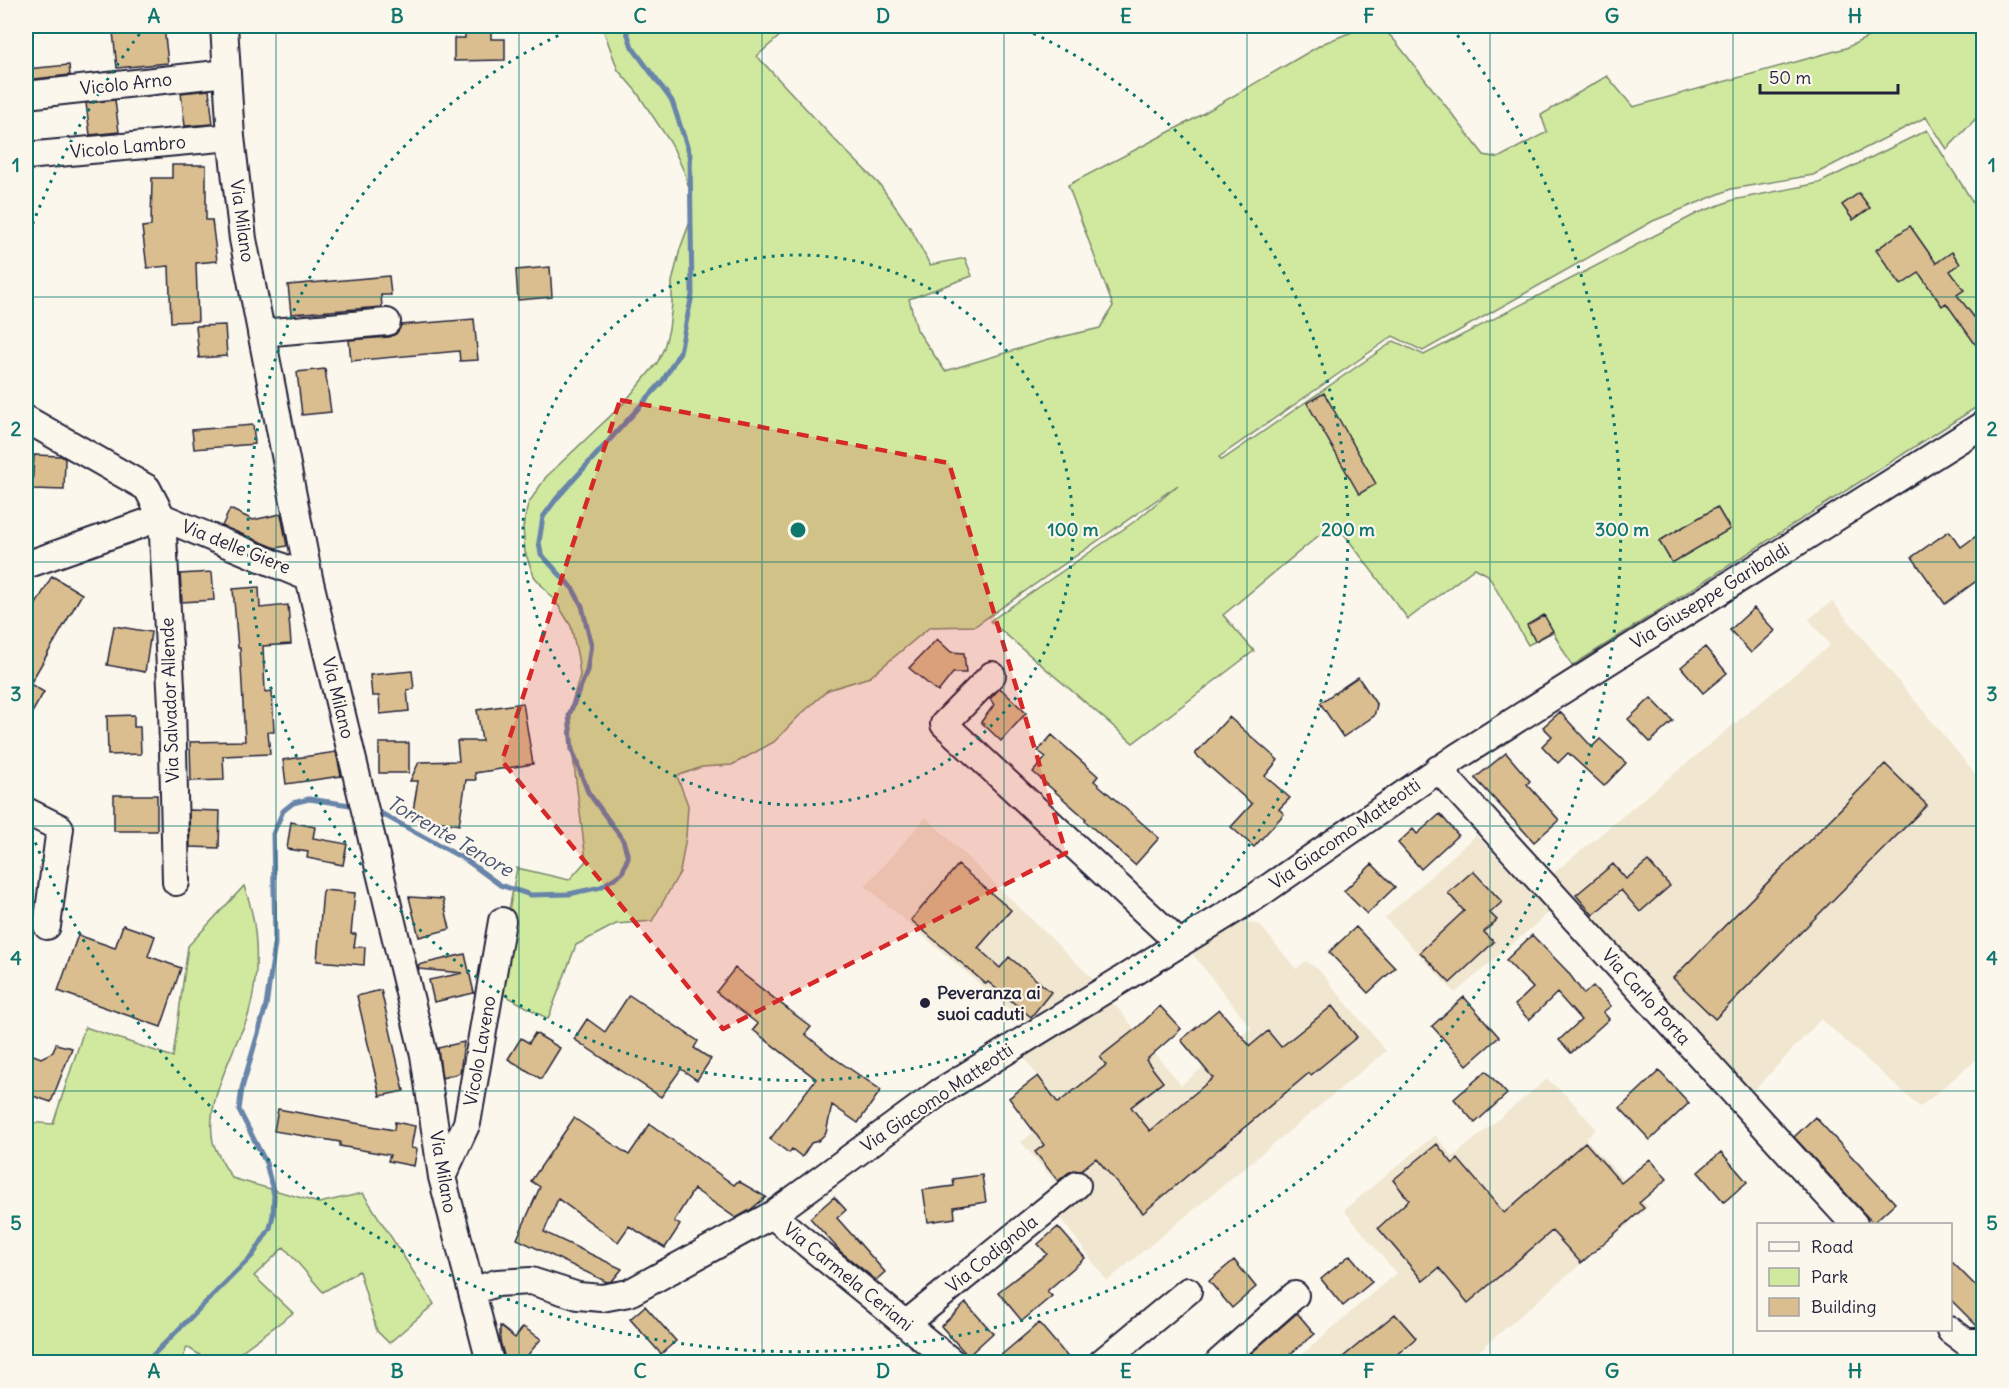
<svg xmlns="http://www.w3.org/2000/svg" width="2009" height="1388" viewBox="0 0 2009 1388" font-family="Delius,sans-serif">
<style>
.built{fill:#f1e6d0}
.green{fill:#d0e99f;stroke:#79866d;stroke-width:1.5}
.lines{fill:none;stroke-linecap:round;stroke-linejoin:round}
.stream{stroke:#6884a9;stroke-width:5}
.building{fill:#dabe8f;stroke:#22223b;stroke-width:1.5}
.minor-casing{stroke:#22223b;stroke-width:30}
.minor{stroke:#fbf7ec;stroke-width:26}
.marked{fill:#d62828;fill-opacity:0.2;stroke:#d62828;stroke-width:4.5;stroke-dasharray:12 8;stroke-linejoin:round}
.grid{fill:none;stroke:#0f766e;stroke-width:1.5;stroke-opacity:0.55}
.ring{fill:none;stroke:#0f766e;stroke-width:3;stroke-dasharray:3 6}
.poi-dot{fill:#22223b;stroke:#fbf7ec;stroke-width:2}
.labels{text-anchor:middle;stroke-width:4.5;stroke-linejoin:round;paint-order:stroke}
.street-label{font-size:18px;fill:#22223b;stroke:#fbf7ec}
.poi-label{font-size:18px;font-weight:bold;fill:#22223b;stroke:#fbf7ec;text-anchor:start}
.water-label{font-size:20px;font-style:italic;fill:#455372;stroke:#fbf7ec}
.centre{fill:#0f766e;stroke:#fbf7ec;stroke-width:3}
.ring-label{font-size:18px;text-anchor:middle;font-weight:bold;fill:#0f766e;stroke:#fbf7ec;stroke-width:4.5;stroke-linejoin:round;paint-order:stroke}
.neatline{fill:none;stroke:#0f766e;stroke-width:2}
.grid-label{font-size:20px;text-anchor:middle;font-weight:bold;fill:#0f766e}
</style>
<rect width="100%" height="100%" fill="#fbf7ec"/>
<filter id="ink" filterUnits="userSpaceOnUse"><feTurbulence type="fractalNoise" baseFrequency=".0167" numOctaves="2"/><feDisplacementMap in="SourceGraphic" scale="12" xChannelSelector="R" yChannelSelector="G"/><feConvolveMatrix kernelMatrix="1 2 1 2 8 2 1 2 1" color-interpolation-filters="sRGB"/></filter>
<g filter="url(#ink)">
<!-- built -->
<path class="built" d="M1832,601L1983,783V1054L1920,1107L1821,1019L1749,1096L1565,899L1455,993L1385,918L1476,835L1532,894L1549,877L1830,645L1809,619Z
M926,817L1097,983L1181,1085L1251,1028L1192,953L1242,922L1260,925L1296,969L1306,961L1318,969L1386,1051L1107,1281L1056,1212L1071,1200L1021,1142L1063,1110L1023,1056L1051,1040L1024,1022L865,886Z
M1547,1079L1568,1097L1596,1129L1586,1139L1648,1207L1466,1362H1293L1396,1273L1344,1210L1435,1135L1453,1157Z"/>
<!-- green -->
<path class="green" d="M602,26H791L757,56L835,140L880,185L911,229L930,265L965,258L972,276L909,299L917,330L945,371L1048,340L1100,328L1113,306L1068,185L1192,120L1324,43L1367,26H1381L1396,42L1484,155L1498,158L1547,132L1541,115L1607,76L1633,107L1846,48L1890,26H1983V111L1947,149L1926,117L1813,175L1731,189L1653,221L1423,351L1393,336L1219,457L1222,460L1394,341L1424,355L1698,213L1733,200L1819,183L1927,130L1983,218V403L1572,666L1553,632L1528,645L1488,575L1475,568L1408,619L1335,522L1223,615L1254,651L1133,743L990,621L1138,519L1178,485L975,626L930,627L870,677L828,690L799,716L774,742L732,765L702,767L677,776L688,805L686,837L680,872L652,921L616,924L576,945L548,1019L494,989L517,868L569,880L586,861L568,716L580,675L578,658L571,626L558,605L534,576L525,552L523,527L528,504L546,477L623,404L657,363L664,348L669,329L672,304V282L680,249L692,216V199L685,174L672,145L636,91L618,70Z
M244,886C259,924 260,973 249,1012C247,1022 241,1032 237,1041C225,1071 206,1108 213,1142C217,1155 225,1167 232,1178L319,1203L363,1193L434,1304L389,1343L377,1331L359,1271L323,1292L284,1247L254,1276L293,1313L238,1354L233,1362H211L187,1347L181,1362H26V1122L53,1124L85,1027L173,1057L188,946Z
M1972,1347L1983,1358V1362H1961Z"/>
<g class="lines">
<!-- stream -->
<path class="stream" d="M375,810L466,860L500,885L531,895L569,894L601,887L622,873L628,857L623,840L588,792L572,750L569,715L587,671L591,644L582,606L573,589L541,554L539,542L543,517L557,498L662,382L680,352L692,295L690,155L672,101L632,47L625,26
M148,1362L153,1355L253,1255L270,1228L273,1215L274,1195L266,1163L239,1110L242,1088L266,1006L275,944L273,834L283,811L293,803L309,799L357,806"/>
</g>
<!-- building -->
<path class="building" d="M164,27L168,63L117,68L113,32Z
M465,30H491V39H505V60L454,61V38H465Z
M69,65L70,75L26,80V69Z
M209,90L213,124L185,126L181,93Z
M115,100L119,132L90,135L86,103Z
M172,165H206V220H212L217,261L196,263L198,321L171,322L169,266L147,268L142,227L151,226L152,178H172Z
M1859,193L1870,208L1853,220L1842,205Z
M1910,226L1936,263L1952,252L1960,264L1950,271L1964,290L1957,295L1974,317L1983,311V355L1946,303L1942,306L1919,273L1901,285L1876,250Z
M550,267L552,297L518,300L516,270Z
M389,276L391,295H381L382,307L291,314L288,285Z
M474,319L478,360L460,361L459,351L351,361L349,340L389,337L396,334L401,325Z
M225,325L227,356L199,358L196,326Z
M325,369L331,412L302,415L297,372Z
M1324,393L1376,484L1359,494L1307,403Z
M253,425L255,444L194,449L192,430Z
M34,455L61,456L65,459L64,490L32,489Z
M1717,507L1730,529L1672,563L1659,541Z
M230,509L253,520L281,514L287,546L276,548L222,526Z
M1949,531L1961,547L1983,531V576L1945,604L1912,557Z
M212,572L214,600L182,602L180,574Z
M52,576L82,594L30,684L44,692L26,723V622Z
M259,587L260,608L288,605L291,644L263,646L265,692L272,691L274,732H268L270,754L223,756L224,780L191,781L190,742L245,741L240,648H238L233,589Z
M1754,608L1775,631L1751,653L1730,630Z
M1544,615L1553,631L1535,641L1527,625Z
M114,626L151,632L145,672L107,665Z
M937,639L951,652L964,653L966,673H953L938,692L909,668Z
M1705,647L1727,673L1703,693L1681,667Z
M412,671L414,689L407,690L409,711L380,714L379,696H372L370,675Z
M1358,677L1377,705L1374,716L1343,737L1320,703Z
M1000,688L1026,713L1001,741L981,722L994,705L990,699Z
M1651,698L1673,721L1650,742L1628,719Z
M523,703L533,764L475,773L476,780H466L459,825L412,817L418,781H410L419,762L459,761L457,741H482L477,710Z
M1560,712L1592,747L1600,739L1626,763L1604,786L1568,753L1558,763L1542,746L1552,736L1543,727Z
M134,715V727H140L141,754L108,755L107,716Z
M1229,717L1278,760L1265,776L1290,798L1279,809L1284,814L1254,847L1231,827L1252,804L1195,754Z
M1052,735L1098,776L1094,781L1159,838L1135,865L1085,821L1086,819L1033,772L1046,757L1038,751Z
M379,743H409V773H379Z
M336,752L341,776L286,784L283,760Z
M1506,753L1530,781L1527,784L1559,820L1534,842L1475,778Z
M1885,764L1927,805L1715,1019L1673,978Z
M114,795H157V831H114Z
M189,810L220,811L219,848L190,847Z
M1440,814L1458,835L1421,869L1398,843L1413,829L1417,834Z
M291,822L315,827L313,838L347,844L343,865L307,858L308,852L287,849Z
M1648,861L1670,886L1640,912L1621,890L1593,915L1576,895L1613,864L1626,879Z
M1372,864L1395,887L1367,914L1344,891Z
M958,865L1011,910L978,948L1000,968L1009,957L1051,992L1031,1017L988,982L986,984L911,920Z
M1473,871L1502,902L1490,913L1497,920L1484,932L1494,942L1450,983L1420,952L1464,911L1448,893Z
M323,890L355,893L351,934H356L354,947H365L364,965L317,961Z
M409,897L443,899L450,929L419,937Z
M123,925L155,936L148,956L181,968L161,1027L58,991L78,935L115,948Z
M1356,927L1395,968L1368,993L1329,952Z
M1532,935L1567,971L1584,994L1593,986L1611,1006L1603,1012L1609,1019L1571,1053L1559,1040L1581,1020L1557,993L1529,1020L1515,1005L1533,988L1506,960Z
M465,954L474,993L434,1002L429,980L463,973L419,969L418,965Z
M735,968L811,1027L805,1034L834,1058L881,1090L858,1123L832,1105L826,1133L818,1141L811,1143L802,1157L792,1149L789,1153L770,1139L816,1079L753,1030L758,1024L716,992Z
M381,990L404,1091L380,1096L357,996Z
M629,995L698,1041L694,1048L711,1059L697,1080L681,1069L661,1097L574,1039L587,1019L605,1032Z
M1464,997L1499,1037L1467,1065L1432,1026Z
M1160,1006L1181,1029L1146,1060L1163,1082L1131,1107L1150,1131L1213,1078L1181,1040L1219,1009L1250,1046L1268,1031L1281,1047L1332,1006L1357,1037L1311,1075L1309,1073L1143,1213L1096,1158L1080,1171L1074,1170L1068,1173L1058,1181L1035,1152L1044,1145L1009,1098L1038,1076L1058,1103L1106,1065L1100,1057L1138,1027Z
M535,1033L560,1048L541,1079L508,1059L521,1038L529,1043Z
M464,1042L460,1073L442,1078L438,1048Z
M56,1044L72,1048L51,1102L33,1096L26,1080V1052L41,1058L53,1052Z
M1486,1071L1507,1094L1475,1123L1454,1099Z
M1659,1071L1689,1103L1650,1140L1620,1108Z
M278,1109L394,1130L395,1122L415,1126L411,1148L417,1149L414,1166L388,1161L390,1155L340,1146V1142L274,1131Z
M1815,1117L1895,1203L1873,1223L1794,1137Z
M574,1118L629,1155L650,1124L734,1185L738,1181L766,1197L750,1210L736,1218L694,1189L674,1221L680,1225L665,1248L629,1226L618,1242L558,1199L544,1232L622,1269L612,1281L607,1282L517,1239L540,1187L531,1181Z
M1585,1142L1621,1183L1650,1159L1667,1179L1639,1203L1644,1208L1581,1263L1552,1231L1468,1303L1439,1268L1423,1281L1378,1228L1409,1200L1393,1180L1437,1144L1453,1164L1458,1159L1504,1213Z
M1721,1152L1747,1182L1724,1202L1698,1172Z
M982,1175L986,1202L954,1207L955,1218L928,1222L923,1190L954,1186L953,1179Z
M834,1197L846,1210L837,1218L885,1272L876,1280L841,1252L810,1218Z
M1058,1227L1085,1258L1047,1291L1052,1296L1022,1321L998,1292L1047,1254L1038,1244Z
M1350,1255L1372,1282L1343,1306L1321,1279Z
M1234,1260L1256,1287L1232,1308L1209,1281Z
M1950,1260L1983,1293V1327H1978L1950,1299Z
M966,1303L993,1333L968,1356L941,1326Z
M645,1306L676,1341L661,1354L630,1319Z
M1297,1313L1315,1334L1280,1362H1241Z
M1395,1314L1416,1338L1388,1362H1337Z
M1039,1323L1072,1362H993Z
M500,1326L515,1338L523,1327L541,1339L522,1362H510L505,1359L500,1341Z"/>
<g class="lines">
<defs>
<path id="minor" d="M224,26L231,137L243,239L309,578L424,1055L442,1177L490,1362
M26,95L227,73
M26,156L231,137
M261,333L387,322
M26,419L147,488L162,517L172,705L176,882
M162,517L309,578
M26,565L162,517
M992,675L944,724L1180,944
M1438,769L1854,1224
M26,811L60,828L47,926
M442,1177L467,1123L502,921
M772,1215L952,1362
M472,1291L497,1283L531,1281L578,1296L602,1298L629,1293L772,1215L940,1092L1255,897L1457,757L1984,424
M906,1324L1077,1185
M1950,1330L1966,1342H1984
M1102,1362L1188,1291
M1219,1362L1295,1295"/>
</defs>
<!-- minor casing -->
<use href="#minor" class="minor-casing"/>
<!-- minor -->
<use href="#minor" class="minor"/>
</g>
</g>
<!-- marked area -->
<path class="marked" d="M620,400L949,463L1066,853L723,1029L502,761Z"/>
<!-- grid -->
<path class="grid" d="M276,26V1362M519,26V1362M762,26V1362M1004,26V1362M1247,26V1362M1490,26V1362M1733,26V1362M26,297H1984M26,562H1984M26,826H1984M26,1091H1984"/>
<!-- distance rings -->
<g class="ring">
<circle cx="798" cy="530" r="275"/>
<path d="M1017 26A550 550 0 1 1 579 26"/>
<path d="M26 241A824 824 0 0 1 144 28M1452 28A824 824 0 1 1 26 819"/>
</g>
<!-- markers -->
<circle class="poi-dot" cx="925" cy="1003" r="6"/>
<g class="labels">
<!-- street labels -->
<g class="street-label">
<text transform="translate(126 84) rotate(-6)" y="6">Vicolo Arno</text>
<text transform="translate(128 147) rotate(-5)" y="6">Vicolo Lambro</text>
<text transform="translate(242 221) rotate(82)" y="6">Via Milano</text>
<text transform="translate(236 547) rotate(22)" y="6">Via delle Giere</text>
<text transform="translate(1710 596) rotate(-32)" y="6">Via Giuseppe Garibaldi</text>
<text transform="translate(338 698) rotate(76)" y="6">Via Milano</text>
<text transform="translate(170 700) rotate(-92)" y="6">Via Salvador Allende</text>
<text transform="translate(1345 834) rotate(-35)" y="6">Via Giacomo Matteotti</text>
<text transform="translate(1646 997) rotate(48)" y="6">Via Carlo Porta</text>
<text transform="translate(480 1051) rotate(-80)" y="6">Vicolo Laveno</text>
<text transform="translate(937 1098) rotate(-34)" y="6">Via Giacomo Matteotti</text>
<text transform="translate(443 1172) rotate(80)" y="6">Via Milano</text>
<text transform="translate(992 1254) rotate(-39)" y="6">Via Codignola</text>
<text transform="translate(848 1277) rotate(39)" y="6">Via Carmela Ceriani</text>
</g>
<!-- poi labels -->
<g class="poi-label">
<text x="937" y="999">Peveranza ai<tspan x="937" dy="21">suoi caduti</tspan></text>
</g>
<!-- water labels -->
<g class="water-label">
<text transform="translate(450 836) rotate(30)" y="7">Torrente Tenore</text>
</g>
</g>
<circle cx="798" cy="530" r="9" class="centre"/>
<g class="ring-label">
<text x="1073" y="536">100 m</text>
<text x="1348" y="536">200 m</text>
<text x="1622" y="536">300 m</text>
</g>
<!-- margin -->
<rect width="2009" height="1388" fill="none" stroke="#fbf7ec" stroke-width="66"/>
<!-- legend -->
<rect x="1757" y="1223" width="195" height="108" fill="#fbf7ec" stroke="#a4a2a5" stroke-width="1.5"/>
<rect x="1769" y="1242" width="30" height="9" fill="#fbf7ec" stroke="#a4a2a5" stroke-width="1.5"/>
<text x="1811" y="1253" font-size="18" fill="#22223b">Road</text>
<rect x="1769" y="1268" width="30" height="18" fill="#d0e99f" stroke="#a4a2a5" stroke-width="1.5"/>
<text x="1811" y="1283" font-size="18" fill="#22223b">Park</text>
<rect x="1769" y="1298" width="30" height="18" fill="#dabe8f" stroke="#a4a2a5" stroke-width="1.5"/>
<text x="1811" y="1313" font-size="18" fill="#22223b">Building</text>
<!-- scale -->
<path d="M1760 84v9h138v-9" fill="none" stroke="#22223b" stroke-width="3"/>
<text x="1769" y="84" font-size="18" fill="#22223b" stroke="#fbf7ec" stroke-width="4.5" paint-order="stroke">50 m</text>
<rect x="33" y="33" width="1943" height="1322" class="neatline"/>
<g class="grid-label">
<text x="154" y="23">A</text>
<text x="397" y="23">B</text>
<text x="640" y="23">C</text>
<text x="883" y="23">D</text>
<text x="1126" y="23">E</text>
<text x="1369" y="23">F</text>
<text x="1612" y="23">G</text>
<text x="1855" y="23">H</text>
<text x="16" y="172">1</text>
<text x="1992" y="172">1</text>
<text x="16" y="436">2</text>
<text x="1992" y="436">2</text>
<text x="16" y="701">3</text>
<text x="1992" y="701">3</text>
<text x="16" y="965">4</text>
<text x="1992" y="965">4</text>
<text x="16" y="1230">5</text>
<text x="1992" y="1230">5</text>
<text x="154" y="1378">A</text>
<text x="397" y="1378">B</text>
<text x="640" y="1378">C</text>
<text x="883" y="1378">D</text>
<text x="1126" y="1378">E</text>
<text x="1369" y="1378">F</text>
<text x="1612" y="1378">G</text>
<text x="1855" y="1378">H</text>
</g>
</svg>
